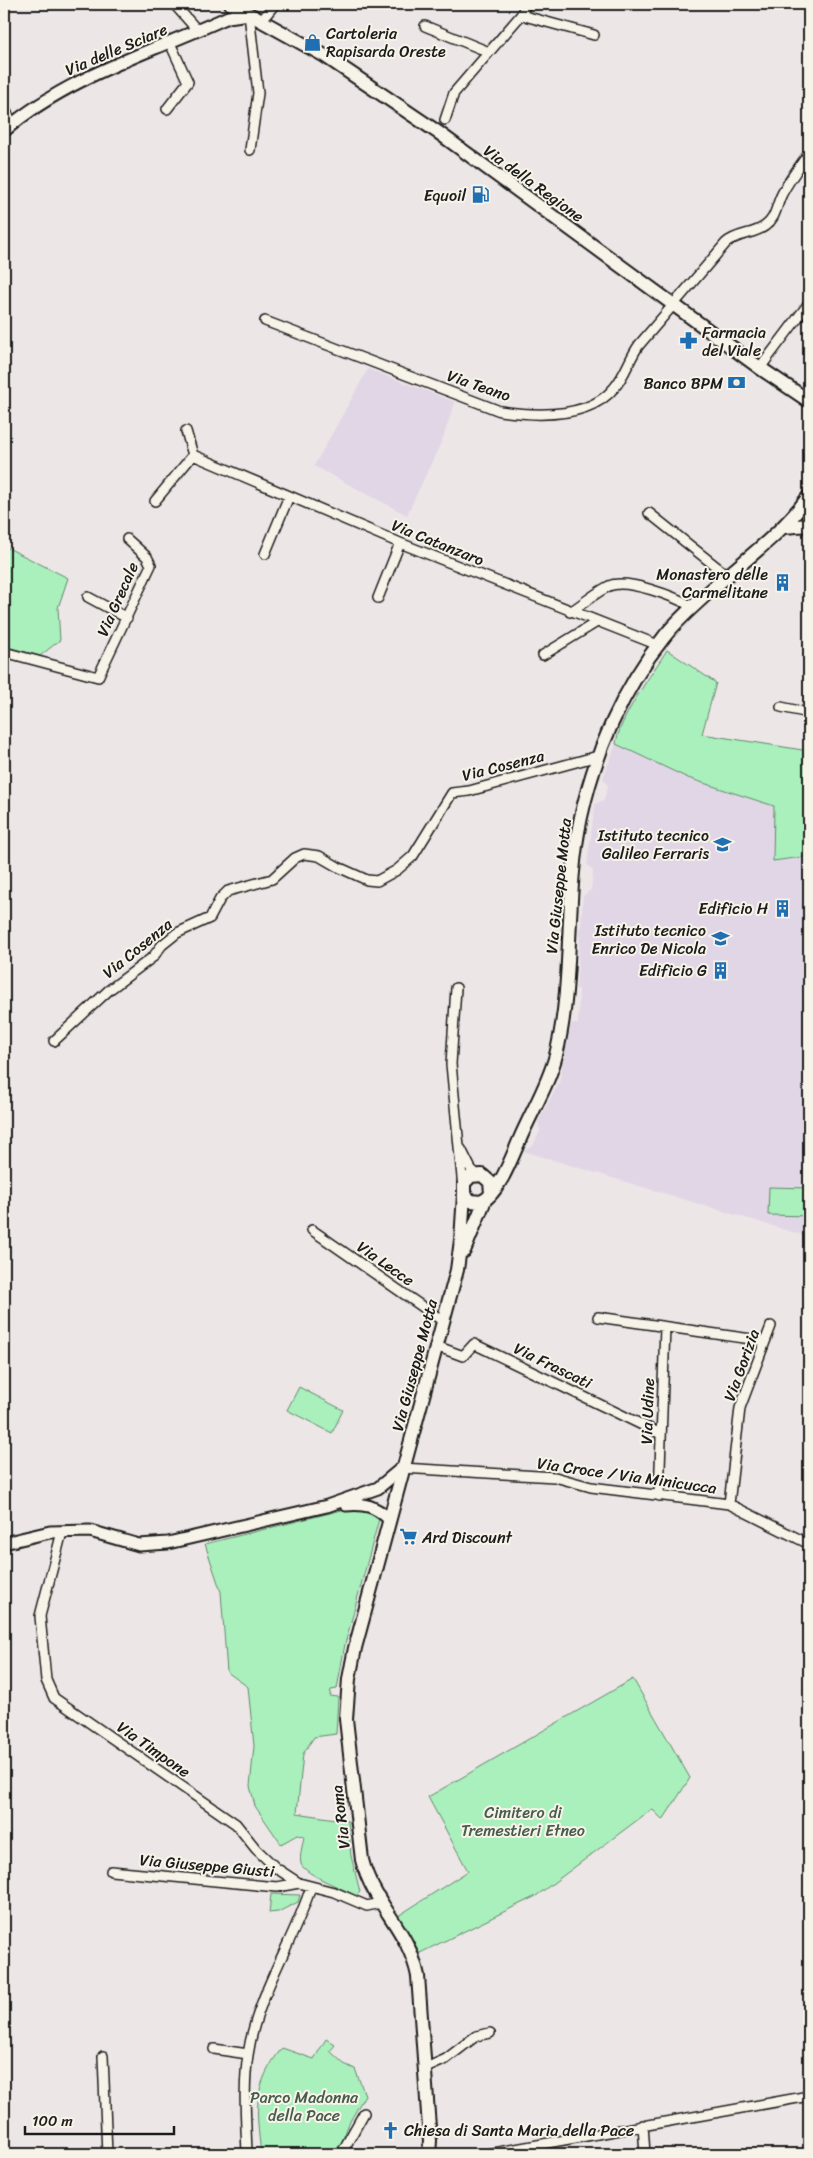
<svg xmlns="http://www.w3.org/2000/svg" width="813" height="2158" viewBox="0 0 813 2158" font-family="Sriracha,sans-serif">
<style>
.built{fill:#e1d6e5}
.green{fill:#a9f0bc;stroke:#62866c}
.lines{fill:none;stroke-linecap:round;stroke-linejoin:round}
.minor-casing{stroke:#1c1c1c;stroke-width:12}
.tertiary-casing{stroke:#1c1c1c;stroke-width:15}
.secondary-casing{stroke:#1c1c1c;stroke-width:16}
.minor{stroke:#f7f3e8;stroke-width:9}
.tertiary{stroke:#f7f3e8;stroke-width:11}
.secondary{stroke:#f7f3e8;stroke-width:12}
.labels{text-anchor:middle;stroke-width:4;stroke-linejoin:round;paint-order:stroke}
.poi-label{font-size:16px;fill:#1c1c1c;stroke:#f7f3e8;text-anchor:end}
.street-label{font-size:16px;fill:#1c1c1c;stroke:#f7f3e8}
.park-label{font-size:16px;fill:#465c4c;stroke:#f7f3e8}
</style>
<rect width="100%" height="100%" fill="#ede6e7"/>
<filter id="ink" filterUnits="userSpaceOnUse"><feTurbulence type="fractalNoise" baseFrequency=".02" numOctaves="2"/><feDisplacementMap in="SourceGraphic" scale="10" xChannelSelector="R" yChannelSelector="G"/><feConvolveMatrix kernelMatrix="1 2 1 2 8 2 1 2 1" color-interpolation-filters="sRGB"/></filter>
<g filter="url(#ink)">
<!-- built -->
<path class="built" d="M368,369L455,402L443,438L407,515L314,466Z
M616,744L688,778L774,806L773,861L809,856V1237L523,1151L533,1146L540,1131L538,1121L559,1083L571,1024H578L579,989H576L583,896L591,890L593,871L587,864L595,804L604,800L608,786L603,778Z"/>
<!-- green -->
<path class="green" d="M4,546L68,578L58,608L60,640L40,656L4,646Z
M667,650L716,683L702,734L809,751V856L773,861L774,806L688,778L616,744C618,720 653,672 667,650Z
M769,1187L809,1188V1216L768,1215Z
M299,1387L343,1410L332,1433L287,1410Z
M364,1508L376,1513L379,1519L345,1644L337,1689L331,1690L330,1696L338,1697L336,1734L314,1737L303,1754L297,1813L348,1821L351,1856L360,1892L356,1896C343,1888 305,1875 301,1864C299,1856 303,1844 304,1836L297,1835L281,1844L255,1806L250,1786L254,1746L248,1687L227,1672L221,1592L205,1544L342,1510Z
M633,1679L690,1778L663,1820L652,1809L536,1896L420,1953L398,1916L468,1871L428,1797Z
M271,1894L300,1895L298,1902L278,1912L269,1913Z
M326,2039L335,2045L330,2051L344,2064L355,2069L365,2095L349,2123L339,2150L335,2154H261C256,2109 252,2086 282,2048L314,2059Z"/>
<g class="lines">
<defs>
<path id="minor" d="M174,4L198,31
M249,14L258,93L250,150
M521,15L594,35
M262,20L275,4
M425,26L489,52
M4,106L12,124
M167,109L188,82L170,43
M445,120L454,93L521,15L526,4
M265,321L500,411C535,416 589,419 614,388C625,376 629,359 639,345L726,243C737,233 753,235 765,226C776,218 776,207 781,196C788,181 800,166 809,153
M760,368L809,303
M186,431L193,455L400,543L658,645
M155,501L193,455
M649,513L728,576
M265,554L289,496
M88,597L127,618
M378,598L400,543
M570,612C583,604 595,593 609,586C627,578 676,597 693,607
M4,652L98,677L151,565L147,557L127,539
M543,655L597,622
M781,707L809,713
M456,988L451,1064L463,1188
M54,1041L109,990L153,957L162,945L177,933L210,918L220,899L228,891L272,879L295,858L304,854L319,856L338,867L367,880L377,881L397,870L413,856L452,793L469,791L598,756
M461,1149L471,1169L476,1174
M312,1230L443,1321
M598,1317L765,1341
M436,1346L463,1356L474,1344L661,1434
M402,1468L555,1477L591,1487L729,1504L809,1544
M659,1496L665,1327
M729,1504L740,1408L771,1326
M62,1532L40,1616L46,1680L54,1698L236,1824L256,1849L276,1868L299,1883L334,1892L367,1906L380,1903
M111,1871L277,1887L299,1883
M214,2049L248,2054
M103,2056L107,2154
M424,2069L446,2059L476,2036L490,2033
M643,2125L645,2154
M247,2154C246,2121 243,2087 248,2055C256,1996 293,1943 311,1887
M341,2154L364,2113
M487,2154L809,2096"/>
<path id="tertiary" d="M4,131C68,76 152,52 228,17L249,14
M346,1505C365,1503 375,1506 389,1519
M4,1543L50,1532L90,1531L139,1545L168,1543L327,1506L378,1488L402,1468"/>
<path id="secondary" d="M231,4L325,56L439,133L760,368L809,401
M784,527L809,525
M491,1193L490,1182L482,1175L471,1176L464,1183V1194L471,1201L481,1202C498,1195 512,1157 519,1141C531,1112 548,1086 556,1055C575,978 564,895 581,817C595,753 623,688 664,637C677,620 694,606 710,591C744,560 782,534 809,496
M464,1251L485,1200
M429,2154L430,2141L418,1976C408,1928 374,1906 362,1860L346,1719L349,1679L355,1648L457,1270L461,1240L464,1194"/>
</defs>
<!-- minor casing -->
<use href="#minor" class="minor-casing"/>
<!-- tertiary casing -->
<use href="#tertiary" class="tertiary-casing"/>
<!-- secondary casing -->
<use href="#secondary" class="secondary-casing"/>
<!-- minor -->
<use href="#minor" class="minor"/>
<!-- tertiary -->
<use href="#tertiary" class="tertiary"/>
<!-- secondary -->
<use href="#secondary" class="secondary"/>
</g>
</g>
<!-- icons -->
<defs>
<symbol id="shop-bare" viewBox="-9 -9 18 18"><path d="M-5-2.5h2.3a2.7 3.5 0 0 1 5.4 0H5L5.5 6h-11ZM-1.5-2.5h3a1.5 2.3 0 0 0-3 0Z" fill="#1f6fb2" stroke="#f7f3e8" stroke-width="2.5" paint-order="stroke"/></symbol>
<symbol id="fuel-bare" viewBox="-9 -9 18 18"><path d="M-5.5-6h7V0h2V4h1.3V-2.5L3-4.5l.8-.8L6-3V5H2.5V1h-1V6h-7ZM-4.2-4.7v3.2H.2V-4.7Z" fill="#1f6fb2" stroke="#f7f3e8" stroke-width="2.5" paint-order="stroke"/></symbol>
<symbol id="pharmacy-bare" viewBox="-9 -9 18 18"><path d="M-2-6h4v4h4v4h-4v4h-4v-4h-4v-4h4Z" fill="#1f6fb2" stroke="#f7f3e8" stroke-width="2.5" paint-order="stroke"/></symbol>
<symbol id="bank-bare" viewBox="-9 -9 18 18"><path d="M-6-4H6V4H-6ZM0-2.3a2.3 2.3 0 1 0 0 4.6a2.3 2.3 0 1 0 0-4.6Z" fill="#1f6fb2" stroke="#f7f3e8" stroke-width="2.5" paint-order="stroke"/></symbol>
<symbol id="building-bare" viewBox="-9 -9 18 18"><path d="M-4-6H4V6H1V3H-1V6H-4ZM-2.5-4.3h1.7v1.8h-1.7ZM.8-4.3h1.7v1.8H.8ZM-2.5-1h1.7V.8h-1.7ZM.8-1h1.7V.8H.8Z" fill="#1f6fb2" stroke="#f7f3e8" stroke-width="2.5" paint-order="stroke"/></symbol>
<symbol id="school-bare" viewBox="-9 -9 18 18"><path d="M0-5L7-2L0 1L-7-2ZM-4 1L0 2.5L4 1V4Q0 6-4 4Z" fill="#1f6fb2" stroke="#f7f3e8" stroke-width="2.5" paint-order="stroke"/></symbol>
<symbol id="supermarket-bare" viewBox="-9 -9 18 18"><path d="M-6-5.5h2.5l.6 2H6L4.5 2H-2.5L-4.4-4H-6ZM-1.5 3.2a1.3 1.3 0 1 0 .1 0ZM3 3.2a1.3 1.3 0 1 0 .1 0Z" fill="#1f6fb2" stroke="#f7f3e8" stroke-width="2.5" paint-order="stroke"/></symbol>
<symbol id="church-bare" viewBox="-9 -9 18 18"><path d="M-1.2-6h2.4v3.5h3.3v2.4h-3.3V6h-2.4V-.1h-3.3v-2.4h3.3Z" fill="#1f6fb2" stroke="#f7f3e8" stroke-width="2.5" paint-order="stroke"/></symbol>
</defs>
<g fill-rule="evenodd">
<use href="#shop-bare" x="300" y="30" width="25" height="25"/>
<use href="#fuel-bare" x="468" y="182" width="25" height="25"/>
<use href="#pharmacy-bare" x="676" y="328" width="25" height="25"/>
<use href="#bank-bare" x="724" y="370" width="25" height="25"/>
<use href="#building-bare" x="770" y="570" width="25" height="25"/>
<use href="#school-bare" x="710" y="832" width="25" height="25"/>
<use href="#building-bare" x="770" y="896" width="25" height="25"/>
<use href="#school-bare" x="708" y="926" width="25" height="25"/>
<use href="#building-bare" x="708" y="958" width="25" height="25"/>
<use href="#supermarket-bare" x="396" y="1524" width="25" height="25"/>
<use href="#church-bare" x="378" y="2118" width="25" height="25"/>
</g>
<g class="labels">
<!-- poi labels -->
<g class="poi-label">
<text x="326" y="39" text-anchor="start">Cartoleria<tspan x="326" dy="18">Rapisarda Oreste</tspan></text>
<text x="466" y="201">Equoil</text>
<text x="702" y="338" text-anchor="start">Farmacia<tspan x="702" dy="18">del Viale</tspan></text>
<text x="723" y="389">Banco BPM</text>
<text x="768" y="580">Monastero delle<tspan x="768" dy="18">Carmelitane</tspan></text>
<text x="709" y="841">Istituto tecnico<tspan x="709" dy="18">Galileo Ferraris</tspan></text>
<text x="768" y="914">Edificio H</text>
<text x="706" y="936">Istituto tecnico<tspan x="706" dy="18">Enrico De Nicola</tspan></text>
<text x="707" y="976">Edificio G</text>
<text x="422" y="1543" text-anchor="start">Ard Discount</text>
<text x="404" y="2136" text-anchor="start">Chiesa di Santa Maria della Pace</text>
</g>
<!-- street labels -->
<g class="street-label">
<text transform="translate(116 49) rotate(-23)" y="6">Via delle Sciare</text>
<text transform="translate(534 183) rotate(36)" y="6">Via della Regione</text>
<text transform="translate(479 385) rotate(19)" y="6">Via Teano</text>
<text transform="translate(438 542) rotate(22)" y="6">Via Catanzaro</text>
<text transform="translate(117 599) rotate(-66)" y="6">Via Grecale</text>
<text transform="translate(503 765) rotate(-14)" y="6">Via Cosenza</text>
<text transform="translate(558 886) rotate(-84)" y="6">Via Giuseppe Motta</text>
<text transform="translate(137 948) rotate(-39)" y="6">Via Cosenza</text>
<text transform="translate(386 1263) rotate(35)" y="6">Via Lecce</text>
<text transform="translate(414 1365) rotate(-75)" y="6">Via Giuseppe Motta</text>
<text transform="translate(553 1365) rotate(26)" y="6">Via Frascati</text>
<text transform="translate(741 1365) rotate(-70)" y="6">Via Gorizia</text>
<text transform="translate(647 1411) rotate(-88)" y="6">Via Udine</text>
<text transform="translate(627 1475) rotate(8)" y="6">Via Croce / Via Minicucca</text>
<text transform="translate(154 1749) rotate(35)" y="6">Via Timpone</text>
<text transform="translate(340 1817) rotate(-97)" y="6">Via Roma</text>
<text transform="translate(207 1865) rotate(5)" y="6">Via Giuseppe Giusti</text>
</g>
<!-- park labels -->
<g class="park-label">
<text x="523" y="1818">Cimitero di<tspan x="523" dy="18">Tremestieri Etneo</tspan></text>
<text x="304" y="2103">Parco Madonna<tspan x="304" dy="18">della Pace</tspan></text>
</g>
</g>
<!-- margin -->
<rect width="813" height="2158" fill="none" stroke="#f7f3e8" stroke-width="20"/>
<rect x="10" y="10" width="793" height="2138" fill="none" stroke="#1c1c1c" stroke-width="2" filter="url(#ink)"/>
<!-- scale -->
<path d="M25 2126v8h149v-8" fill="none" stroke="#1c1c1c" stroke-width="2.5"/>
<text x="32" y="2126" font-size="15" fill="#1c1c1c" stroke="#f7f3e8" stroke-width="4" paint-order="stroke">100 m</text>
</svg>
